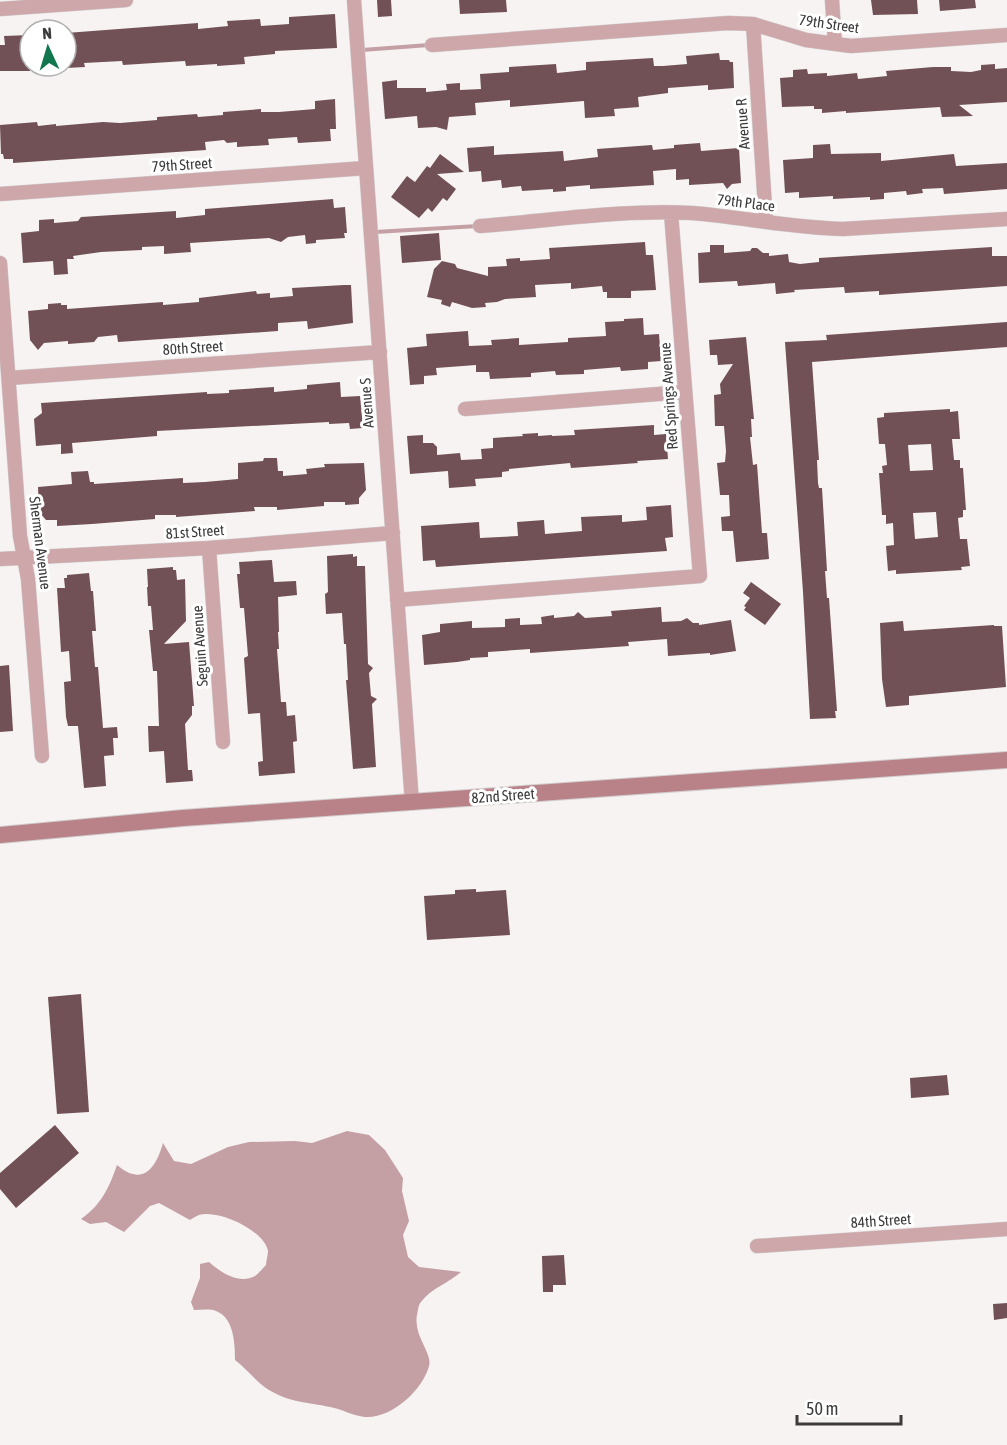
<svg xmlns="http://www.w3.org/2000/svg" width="1007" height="1445" viewBox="0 0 1007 1445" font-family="'Asap Condensed',sans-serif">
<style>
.water{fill:#c4a0a4}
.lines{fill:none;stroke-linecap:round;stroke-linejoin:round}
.stream{stroke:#c4a0a4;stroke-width:4}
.building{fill:#715155;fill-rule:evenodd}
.minor-casing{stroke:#d2cece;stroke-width:15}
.secondary-casing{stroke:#d2cece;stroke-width:18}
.minor{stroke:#cea7ab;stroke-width:14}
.secondary{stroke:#b98188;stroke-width:16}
.labels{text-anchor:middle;stroke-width:6;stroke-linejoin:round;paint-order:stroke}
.street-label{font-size:15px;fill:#3c3a3b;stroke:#fff}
</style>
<rect width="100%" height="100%" fill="#f7f3f3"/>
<!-- water -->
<path class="water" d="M347,1131L369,1135L385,1150L403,1178L402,1191L409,1221L403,1235L408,1257L419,1267L461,1272C449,1283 431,1288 421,1302C418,1305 418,1311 417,1315C413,1336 433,1353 429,1366C423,1390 391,1419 365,1417C353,1416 342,1409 330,1407C307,1402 291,1403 269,1390C257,1383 247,1369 235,1360C235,1343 234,1315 213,1310C207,1309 200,1310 194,1310L191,1302L200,1278V1264L209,1262C220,1272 239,1285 255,1276C259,1273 263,1268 266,1265C266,1261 268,1255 268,1251C264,1230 218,1209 199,1215C196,1216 193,1218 190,1220L159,1203L150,1206L124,1232L106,1222L90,1224L81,1219C101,1205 109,1188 117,1165C143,1187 156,1168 163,1143L174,1161L191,1164L228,1147L249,1142L295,1141L312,1143Z"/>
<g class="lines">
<!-- stream -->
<path class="stream" d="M362,50L429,45
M375,232L478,226"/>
</g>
<!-- building -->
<path class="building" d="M377,0H391L392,16L378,17Z
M459,0H506L507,12L460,14Z
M871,0H917L918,14L873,15Z
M939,0H975L976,8L940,11Z
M335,14L337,48L275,51V54L244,57L245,64L217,66V64L186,66L185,61L123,65L122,61L84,63L85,67L66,68V33L198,23V29L228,26L227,21L260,19L261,26L289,24V17Z
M30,35V71H0V45H5L4,36Z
M719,53L720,60H729L730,62H733L734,88L708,90V85L668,88V93L638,97L639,107L614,109L615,116L585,118L584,101L510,107V100L475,103L476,115L449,117L447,130L436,127L418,128L417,116L385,119L382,82L397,80V88H426V92L447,90L446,84L460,83V90L481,89L480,74L509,72V67L556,64L557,73L586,70V62L653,58L654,66H663L687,64L686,56Z
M995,64V69L1007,68V102L959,105L973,116L942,117L940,107L846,113V111L822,113V109H814V106L782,107L780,78L793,77V70L807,69L808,74L827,73V76L857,73L858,79L887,76L886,71L933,67H951V71L971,72L981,70V65Z
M335,99L336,129H330L331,141L298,143L297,137L268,139L269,145L237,147V142L227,143L224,140L205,142L206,150L13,163V159H4L3,154H1L0,125L37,122L38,126L56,124V126L103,122L120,123L157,120V117L197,114L198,117L223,115V112L261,109V112H279L315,109V101Z
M700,143L701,151L739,148L741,183L732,184L727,189L723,183L689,185V179L676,180V169L653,171L654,185L590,189V185L566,187V191L553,192V189L522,191L521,186L502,188L501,180L482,182L481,171L469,172L467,148L494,146V155L563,151L564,161L598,157L597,149L652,145L653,150L674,148V145Z
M830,144L831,154L881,153V161L954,154L956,166L1007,163V189L944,194L943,188L922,189L923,193L907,195L906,191L884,193V199L870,200V197L833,199V196L799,198V192L785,193L783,160L813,158V145Z
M440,154L464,172L437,174L456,189L447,201L443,198L432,212L428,208L419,218L391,197L407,176L415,182L427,166L430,168Z
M333,199L334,208L345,207L347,233H344L345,238L316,240V243L306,244L305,235L288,237L281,242L269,238L190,243L191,252L164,254V246L142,247V250L101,252L73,256L74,259H67L68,274L54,275L53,261L23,263L21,233L39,231V220L54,219V223L78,221L81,217L176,211V218L205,215V209Z
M439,233L441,260L402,263L400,236Z
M645,242L646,255H653L656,290L631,291V298H607V292H603L602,286L571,289V283L535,285L536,297L505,299L497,302L485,303L486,307L472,308L452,302L450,307L441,304L442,300L427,297L434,269L442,261L455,264L457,268L488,276V267L507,266L506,259L520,258V261L550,259L549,248Z
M710,245H724V253L750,251L752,248H757L763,253H769V256L788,254L789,262L800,264L819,262V258L992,247V256H1007V286L879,295V291L845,293L844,287L794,290L795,292L776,294L775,283L738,286L737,281L699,283L698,253L710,252Z
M344,285H351L353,323L308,329L307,321L278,323V331L118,342L117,335L98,337L94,342L68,344V341L44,343L38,350L30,340L28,311L48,309V304L61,303V305H67V309L163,302V305L199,302V298L256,291L257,294L270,293V298L293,296L292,288Z
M643,318L644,335L659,334L661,361L648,362V369L621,371L620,367L584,370V374L556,375L555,371L531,373V377L490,379L489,372H476V365L436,368L437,375L424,376V384L410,385L407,348L427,346L426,334L468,331L469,346L492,345L491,340L519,338V345L568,342V338L606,336L605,322L624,321V319Z
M1007,322V347L812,362L819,460H817L818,483L819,488H822L827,571H825L827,598H829L837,711H835L836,718L810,719L803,592L785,342L827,340L826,335Z
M746,337L754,419H751L752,437H750L753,465L757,464L762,533H767L769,559L736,562L733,531H722L721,517L730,516L729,495H720L717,463L725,462L726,451L724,426H715L714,395L721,394L720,384L733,364L718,365L717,355H710L709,340Z
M340,382L341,397L360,396L363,428L350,429L349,423L329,424V422L157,431V436L72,443L73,453L61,454V444L36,446L34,419L42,413L41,403L207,392V394L229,393V390L274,387V392L307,389V385Z
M950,409V412L958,411L960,439H952L954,460H960V468H963L966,510H963V517L958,518L960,539H967L970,566L961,567L962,570L896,574V570L888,571L886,546L894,545L893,523L886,524V515H882L879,473H883L882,466L887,465L885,444H879L877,418L884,417V413ZM931,444L933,470L910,471L908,445ZM936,512L938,537L915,539L913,513Z
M654,425V435L666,434L668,459L637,461L638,463L571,468L570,463L509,469V471L502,472V477L475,479L476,486L449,488L448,471L410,474L407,436L423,435V443H433L437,447V455L460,453L461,460L482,459L481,449L493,448V438L523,436L522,434L538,433V436L552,435V436L575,435L574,430Z
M264,458H277L278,471H283V476L307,474L306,469L325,467L324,464L364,463L366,490L359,498V504L345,505V502H324V506L277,510V507H254L255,511L176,517V515H155V519L92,524L57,526V520H46L39,512L38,487L72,484L71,472L88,471L90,482H94V484L168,479L183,478V483L205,482L238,479V463L263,461Z
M671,505L673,537L665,538L667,551L436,567L435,560L423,561L421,526L479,522L480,538L518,536L517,522L544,520L545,534L582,531L581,517L622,515V522L647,520L646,507Z
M353,554V557L357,556V566H365L368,664L373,668L369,673L371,696L377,699L372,704L376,767L353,769L346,680H348L346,644H344L342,613L326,614L325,594L328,592L327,556Z
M272,560L274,582L296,581L297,595L278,597L279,632H278L279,649H277L281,702H286L287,716L295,715L297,741L293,742L295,773L259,776L258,762L263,761L260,713L248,714L244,658L248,656L244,608H240L237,574H240L239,562Z
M173,567V570H176L177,580L185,579L186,621L164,644L189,642L194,706H192V715L185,724L188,770H192L193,781L166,783L164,751L149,752L148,726H159L157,671H153L149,630H153L151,606H148L147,587H148L147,569Z
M89,573L91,591H93L96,631H92L95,667H98L103,728L117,727L118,738H113L114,755L104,756L106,786L84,788L78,726H68L66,717L64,682L71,681L69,651L61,652L57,588H65L64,578H67V575Z
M751,582L781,604L765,625L744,610L746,607L744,606L750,598L743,593Z
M661,607L662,622L681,621L687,618L693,623H699V625L731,620L736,651L710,655V653L668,656L667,639L628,642L629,646L530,653V649L488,652V657L470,658V660L457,662L424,665L422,635L440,632V624L472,621V628L505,627V619L520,618V625L542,624L541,617L554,615V618L574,616L578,612L585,618L612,616L611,611Z
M903,621L904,631L994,625V626H1002L1006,687L909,696V705L886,707L882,679L880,623Z
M9,665L13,731L0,732V666Z
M476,889V892L506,890L510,935L427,940L424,896L455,894V890Z
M81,994L89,1112L57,1114L48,997Z
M947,1075L949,1095L911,1098L910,1078Z
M55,1125L79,1153L16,1208L0,1189V1173Z
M564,1255L566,1285H553V1292H543L542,1256Z
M1007,1303V1318L994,1320L993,1304Z"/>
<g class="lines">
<defs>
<path id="minor" d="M354,0L412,803
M832,0L835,44
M0,9L126,0
M753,24L766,222
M432,45L728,23L753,24L806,40L851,46L1007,35
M0,194L366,168
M480,226C548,221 625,209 692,213C742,217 792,228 843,229L1007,219
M0,263L20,536L28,579L42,756
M9,378L380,352
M465,409L684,392
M209,548L223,742
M0,559L209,548L393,533
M397,600L700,576L671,213
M757,1246L1007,1229"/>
<path id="secondary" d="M0,835L183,818L1007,760"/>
</defs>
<!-- minor casing -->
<use href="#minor" class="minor-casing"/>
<!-- secondary casing -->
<use href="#secondary" class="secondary-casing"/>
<!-- minor -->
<use href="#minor" class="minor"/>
<!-- secondary -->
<use href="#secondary" class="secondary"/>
</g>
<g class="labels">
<!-- street labels -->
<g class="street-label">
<text transform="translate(829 24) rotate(8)" y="5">79th Street</text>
<text transform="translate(743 124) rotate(-94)" y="5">Avenue R</text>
<text transform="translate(182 165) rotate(-4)" y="5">79th Street</text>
<text transform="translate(746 203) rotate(7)" y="5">79th Place</text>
<text transform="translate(193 348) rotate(-4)" y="5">80th Street</text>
<text transform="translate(669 396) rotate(-94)" y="5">Red Springs Avenue</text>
<text transform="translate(367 403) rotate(-94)" y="5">Avenue S</text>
<text transform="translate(195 532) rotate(-4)" y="5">81st Street</text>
<text transform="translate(40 543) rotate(83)" y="5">Sherman Avenue</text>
<text transform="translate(200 646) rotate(-94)" y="5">Seguin Avenue</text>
<text transform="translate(503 796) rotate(-4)" y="5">82nd Street</text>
<text transform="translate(881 1221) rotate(-4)" y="5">84th Street</text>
</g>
</g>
<!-- north arrow -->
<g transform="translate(48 48) rotate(356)"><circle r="28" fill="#ffffff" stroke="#b1b0b1" stroke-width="1.5"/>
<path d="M0-4.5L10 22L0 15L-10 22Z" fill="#12774f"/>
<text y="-9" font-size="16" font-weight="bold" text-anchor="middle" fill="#3c3a3b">N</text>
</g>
<!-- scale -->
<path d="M797 1415v9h104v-9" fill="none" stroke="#3c3a3b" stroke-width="3"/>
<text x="806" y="1415" font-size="18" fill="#3c3a3b" stroke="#ffffff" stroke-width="4.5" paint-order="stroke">50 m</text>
</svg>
